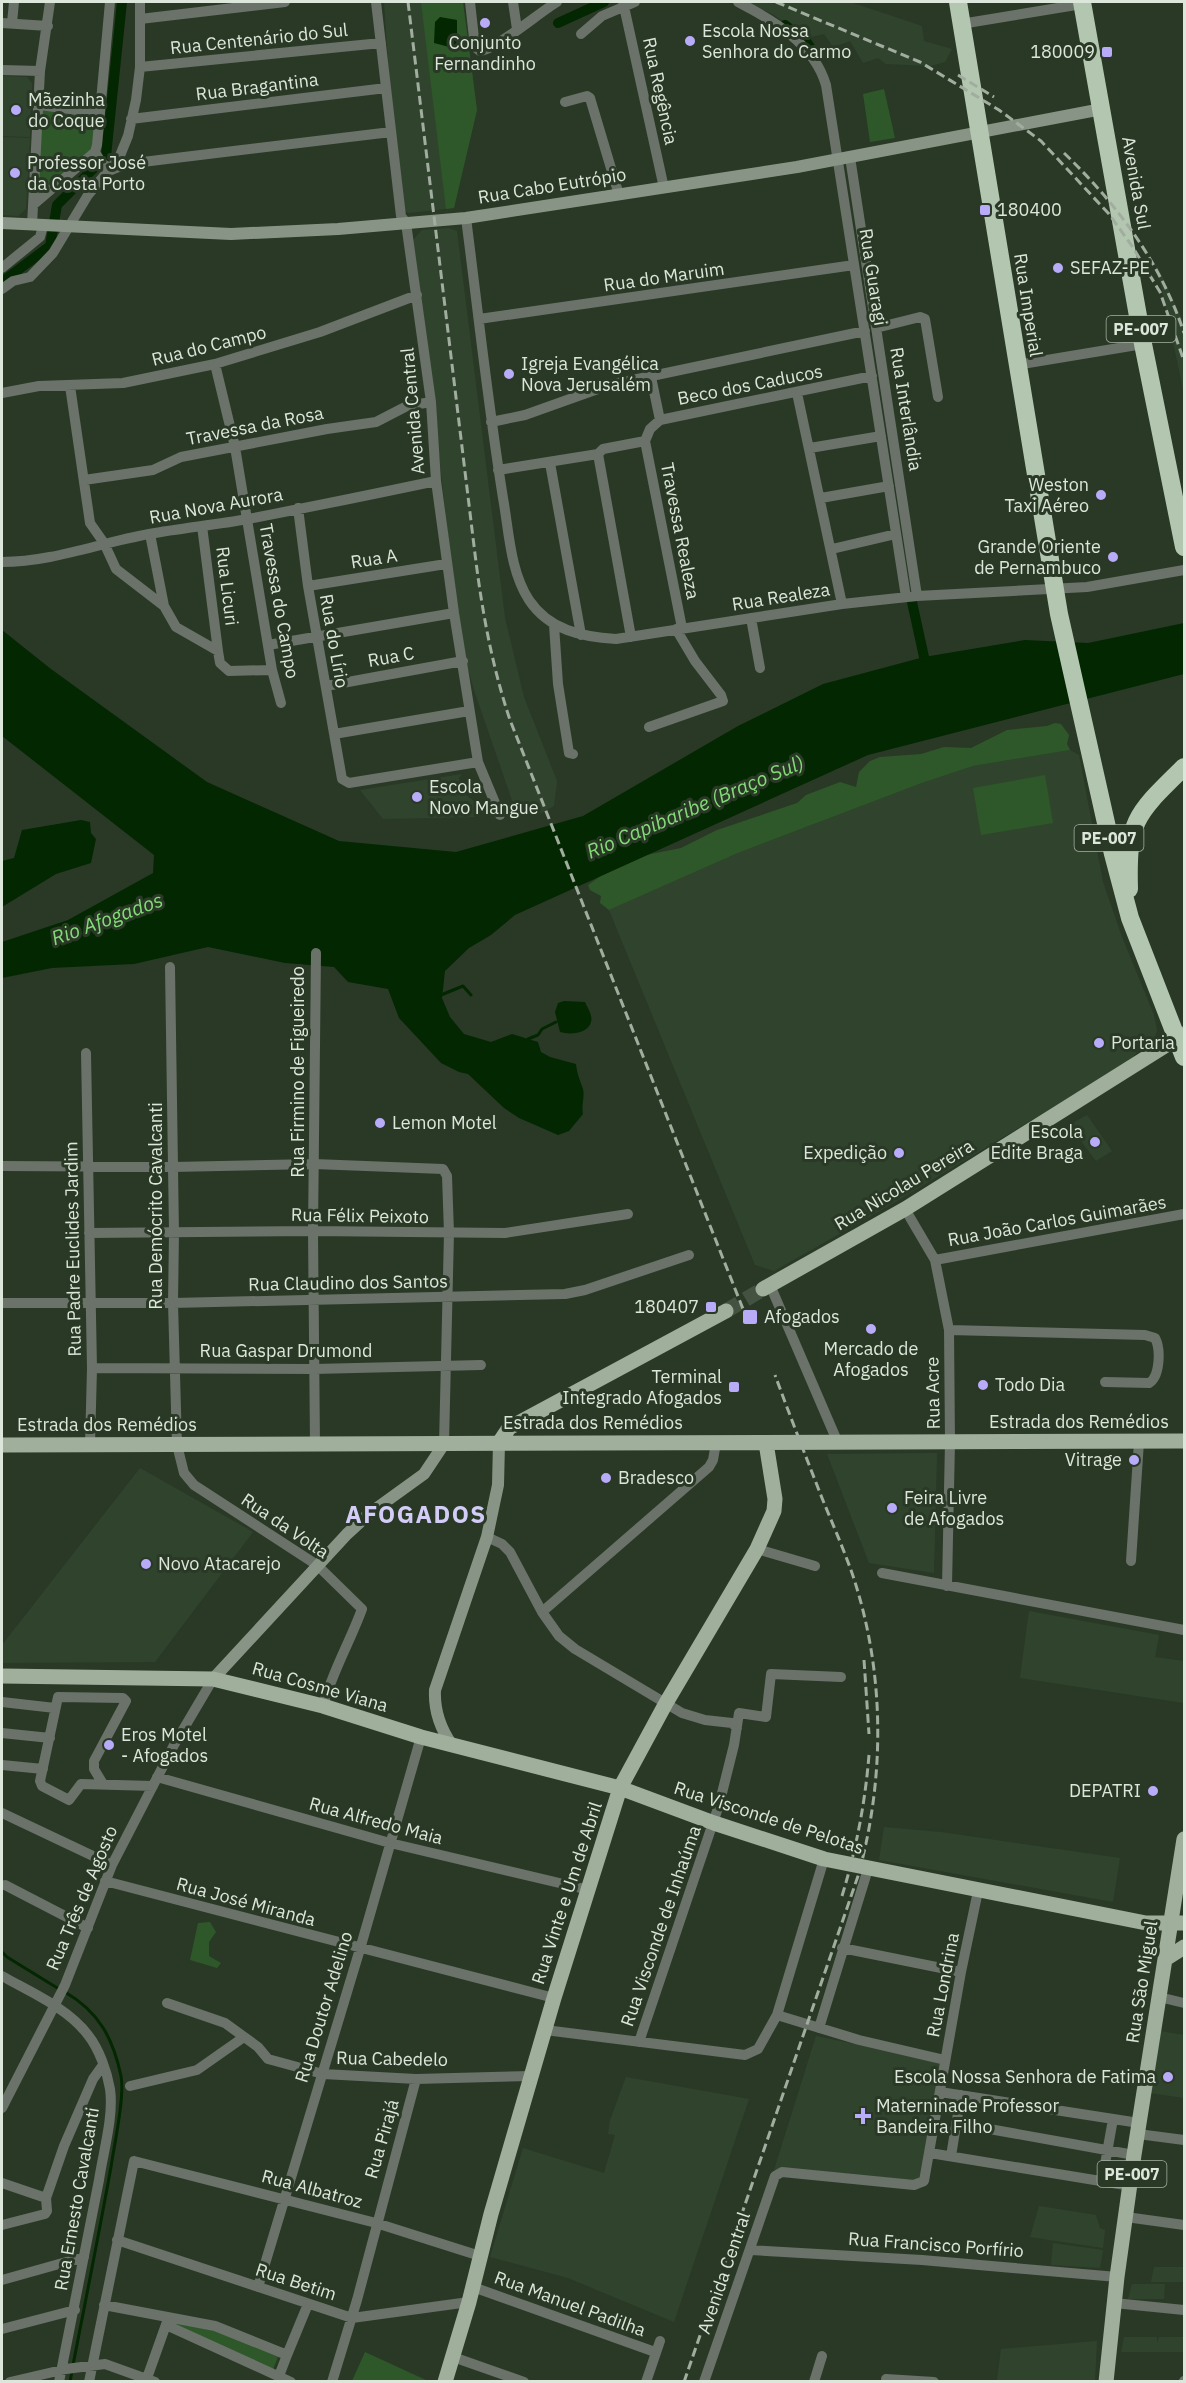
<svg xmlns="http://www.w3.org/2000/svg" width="1186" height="2383" viewBox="0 0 1186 2383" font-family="'IBM Plex Sans',sans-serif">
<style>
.built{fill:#30442d}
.green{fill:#2e5829}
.water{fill:#032701}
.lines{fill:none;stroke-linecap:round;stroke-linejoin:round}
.stream{stroke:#032701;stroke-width:3}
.canal{stroke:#032701;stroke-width:10}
.primary-tunnel{stroke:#445341;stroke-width:15;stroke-dasharray:15 8;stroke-linecap:butt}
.street{stroke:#6a7269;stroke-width:10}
.secondary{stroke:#889586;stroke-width:12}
.primary{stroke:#9faf9c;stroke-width:15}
.highway{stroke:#b3c7b0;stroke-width:18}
.rail{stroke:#a1ad9f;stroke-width:3;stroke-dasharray:9 4.5;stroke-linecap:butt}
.poi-dot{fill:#b8abf7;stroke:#293926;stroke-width:2}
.labels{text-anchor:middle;stroke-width:6;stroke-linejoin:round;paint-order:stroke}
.shield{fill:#293926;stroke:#a6b2a4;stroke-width:1.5}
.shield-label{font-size:16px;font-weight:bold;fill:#dce6da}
.poi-label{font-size:18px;fill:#dce6da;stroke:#293926;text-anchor:start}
.street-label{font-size:18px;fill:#dce6da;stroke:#293926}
.water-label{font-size:20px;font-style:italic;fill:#84dc78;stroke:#293926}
.district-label{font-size:24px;font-weight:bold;letter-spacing:1.5px;fill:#d2ccf7;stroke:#293926}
</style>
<rect width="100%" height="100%" fill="#293926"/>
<!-- built -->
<path class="built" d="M384,2H463L477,110L454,208L409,213L403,210L392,119Z
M746,2H850L922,26L924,41L952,49L945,62L931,66L886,64L878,58L863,63L850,41L833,47L824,34L807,38L774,15Z
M2,76L27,77L32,83L30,137L2,136Z
M2,137L30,138L26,209L18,216L2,215Z
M449,228L457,231L505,618L524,697L557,781L554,806L538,815L519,812L514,806L474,690L460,641L433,401L412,241L422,230Z
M1156,263L1184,323V394L1179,370Z
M1070,750L1079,755L1103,882L1122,937L1154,1015L1157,1030L1155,1037L1139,1049L1130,1061L892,1204L774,1271L755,1265L609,910L738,853L922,783L973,766Z
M462,774L459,778L460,791L477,803L479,817L383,819L360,790Z
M1087,1115L1112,1151L1096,1161L1069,1125Z
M937,1453L934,1573L869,1563L827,1454Z
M140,1468L253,1532L155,1662L2,1663V1645Z
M1029,1611L1159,1635L1155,1657L1184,1661V1703L1020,1678Z
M884,1827L941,1832L1120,1858L1113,1902L879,1860Z
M1159,2031L1184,2035V2098L1150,2093Z
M816,2036L942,2062L925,2187L774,2170Z
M626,2077L749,2099L674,2322L568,2278L490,2257L523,2148L604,2173L615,2135L608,2134L610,2120Z
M1039,2206L1096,2215L1100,2228L1105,2230L1103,2248L1030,2237Z
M1053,2243L1103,2250L1100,2268L1051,2265Z
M1154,2267H1184V2282H1151Z
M1132,2284H1165L1164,2299H1128Z
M1124,2337H1157V2343L1159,2337H1184V2352H1121Z
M1097,2341L1095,2381H997L1001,2349Z"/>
<!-- green -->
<path class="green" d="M421,2H463L477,110L454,208L446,209Z
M884,89L895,138L870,142L863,94Z
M39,108L103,115L95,149L34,200Z
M1055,723L1061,724L1069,735L1067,744L1070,750L973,766L922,783L738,853L609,910L600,903L601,896L590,890L588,885L602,875L646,855L681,848L717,830L797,803L806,795L840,782L856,787L859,772L870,761L880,757L921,754L944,747L971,748L1007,730L1047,726Z
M1045,775L1053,823L981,835L973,788Z
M210,1922L216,1932L209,1942V1956L221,1963L217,1968L190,1960L198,1923Z
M164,2319L228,2334L278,2357L272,2372Z
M365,2352L426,2380V2381H352Z"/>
<!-- water -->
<path class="water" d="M440,17L457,20V49L434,43L435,22Z
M1184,623V674L868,755L515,915L491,935L469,948L445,971L442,998L450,1017L464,1034L491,1042L512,1034L538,1042L541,1052L550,1057L576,1064C577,1074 580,1080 583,1089C585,1097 581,1106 583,1114L569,1131L558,1135L519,1118L504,1108L468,1074L459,1072L441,1063L399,1018L388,989L348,982L334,967L285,963L208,947L134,964L52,968L2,978V942L68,920L153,873L154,855L2,736V630L51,669L207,782L339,841L456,852L583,816L738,726L823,684L924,657L1025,640L1088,643Z
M81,820L90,822L91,833L96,839L91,863L56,874L2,907V861L14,858L22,830Z
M564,1001L585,1002C587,1007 593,1015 591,1022C588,1034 570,1035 560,1032L555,1012L558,1003Z"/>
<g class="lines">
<!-- stream -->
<path class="stream" d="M441,995L463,986L471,995
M528,1039L538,1035L542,1029L556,1022
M2,1952L7,1957L59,1989
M65,1992C99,2012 113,2038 121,2076C125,2096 114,2146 111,2167C99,2233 86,2299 73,2365
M70,2382L72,2371"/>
<!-- canal -->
<path class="canal" d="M558,23L604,2
M785,25L806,41L814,53
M2,282L50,246L57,205L106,156L122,2
M912,602L924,657"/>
<!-- primary-tunnel -->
<path class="primary-tunnel" d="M726,1311L763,1289"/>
<!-- street -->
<path class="street" d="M376,2L401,216L406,223L431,402L436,481L454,613L478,762L500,815
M470,2L475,47L480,51C495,50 540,12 557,2
M513,2L517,29
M623,2L664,188
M738,2C773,20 814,44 826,85L906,597
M140,19L285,2
M2,23L48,26
M12,23L14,2
M961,24L1082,4
M581,34L602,16L635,2
M140,67L381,43
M2,70L40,71
M565,102L587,96L590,98L619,195
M40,105L100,113
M131,119L386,88
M95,152L101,162L111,170L126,164L391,132
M850,157L917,596
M33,205L95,152L97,145L110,2
M466,218C478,311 488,405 503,498C509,531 510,571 529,600C549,630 582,637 616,639L842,604L917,596L1087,587L1184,570
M32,225L40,71L50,2
M2,268L40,237L43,226
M2,289L13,281L30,277L53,253L88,195L119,158L128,136L136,100L140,67V2
M479,319L854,265
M876,328L920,317L925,319L938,397
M215,364L235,447L272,670L281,703
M1016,365L1143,344
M651,377L660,420
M70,386L90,523L104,543L116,569L164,606L176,627L218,651L220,663L229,671L272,670
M2,393L39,386L123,383L215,364L320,332L417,295
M797,393L842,604
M491,422L525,415L609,385L865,331
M645,441L650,429L660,420L872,376
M645,441L682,628
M810,448L881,436
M598,454L631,637
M598,454L603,449L645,441
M550,463L581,635
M498,470L598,454
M84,480L153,470L181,457L327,429L376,422L407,406L431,402
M821,498L889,486
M298,508L308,586L342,779L349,783L478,762
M202,526L218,651
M150,534L164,606
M832,549L896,534
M2,562C52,562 99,543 149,534C182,528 215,525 248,519C311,507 374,494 436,481
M308,586L446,564
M751,618L760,668
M554,625L558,684L569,753L573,754
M268,645L454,613
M326,686L463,661
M649,727L723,701L721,695L695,661L676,629
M334,734L469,711
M170,967L174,1233L173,1303L177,1445L184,1473L194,1485L317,1565L362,1609C350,1642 332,1672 323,1706
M86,1053L92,1368L90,1445
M2,1166L173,1167L314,1164L443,1169L447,1176L449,1233L444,1444
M905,1209L935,1260L949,1330L950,1442L947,1586
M89,1233L313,1231L505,1233L628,1214
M935,1260L1184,1214
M770,1285L838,1443
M2,1303H173L565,1294L585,1290L689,1255
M949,1330L1145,1335L1155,1338C1161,1349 1160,1377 1149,1383L1105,1382
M92,1368L314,1369L481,1365
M315,1444L313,1231L316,953
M487,1537L502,1544L510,1552L542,1612L559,1636L575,1649L682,1713L705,1720L732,1723L737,1728
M757,1549L815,1566
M1131,1561L1139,1442
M882,1573L1184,1630
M542,1612L709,1467L713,1460L716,1443
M2,1702L55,1708
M2,1733L50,1738
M2,1765L43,1769
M157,1777L390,1843L589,1890
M103,1784L94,1769V1761L126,1701L123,1698L58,1697L40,1781L42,1786L69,1800L81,1784L153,1786
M2,1813L112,1865
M105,1881L554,1998
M5,1885L88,1928
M842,1948L961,1972
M2,1976C30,1992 68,2008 88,2035C99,2049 107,2071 110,2089C114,2116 103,2153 99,2180C86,2247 72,2314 59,2382
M1159,1997L1184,2003
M167,2003L225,2023L258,2047L268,2059L323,2074L416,2079L532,2076
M777,2015L859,2040L945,2060
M819,2028L868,1869
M545,2030L745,2055L758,2049L777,2015L824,1859
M639,2042L719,1805L734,1745L739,1713L766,1717L771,1674L841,1677
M130,2086L197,2070L244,2037
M940,2092L1139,2123
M2,2108L65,1985L112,1865L174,1745L213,1679
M956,2123L1134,2155
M1138,2134L1184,2140
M930,2153L1131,2186
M951,2156L961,2095
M1102,2181L1113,2119
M2,2183L46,2198
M1126,2217L1184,2225
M2,2225L45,2214L47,2211L46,2198L64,2146L93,2079L103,2065
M117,2240L352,2318L469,2302
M751,2250L922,2260L1117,2277
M2,2280L84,2257
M258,2287L360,1949L421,1737
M473,2287L655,2352
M1114,2303L1184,2310
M104,2305L215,2326L287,2355L279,2376
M166,2325L291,2382
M2,2329L75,2310
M287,2355L308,2304
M453,2357L524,2382
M147,2378L168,2319
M886,2379L934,2382
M10,2382L66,2369L105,2364L155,2382
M89,2382L134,2161L376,2223L480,2256
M332,2382L357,2300L416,2079
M646,2382L660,2341
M704,2382L775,2176L782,2172L914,2185L924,2181L961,1972L978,1891
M814,2382L822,2356
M1184,2382V2381"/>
<!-- secondary -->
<path class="secondary" d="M2,223L231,234L338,229L466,218L797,167L1102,109
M213,1679L347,1534L370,1513L424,1474L444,1444
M452,1745C440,1728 434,1710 435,1690L487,1537L498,1485L499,1443"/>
<!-- primary -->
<path class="primary" d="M763,1289L905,1209L1184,1034
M499,1443L509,1428L520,1422L726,1311
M2,1445L1184,1441
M2,1676L213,1679L323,1706L421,1737L620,1788L714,1823L824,1859L1146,1923H1184
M1167,1958L1184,1947
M445,2382L469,2302L491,2214L554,1998L620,1788L666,1703L757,1549L774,1511L775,1499L766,1443
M1106,2382L1117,2277L1134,2155L1184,1839"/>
<!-- highway -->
<path class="highway" d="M958,2L1059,614L1113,854L1130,918L1184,1057
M1082,2L1143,344L1184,547
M1129,889C1127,820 1136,814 1184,767"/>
<!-- rail -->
<path class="rail" d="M408,2L475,554C482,611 492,666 510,720L743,1309
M776,2L920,62L999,110L1041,141L1109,214L1132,246L1160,292L1184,361
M958,75L994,97
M1064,153C1117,204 1161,263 1184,333
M864,1660L869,1734
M842,1896C856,1850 865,1804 869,1755
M684,2382L858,1876C885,1779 885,1675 854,1579C845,1552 833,1525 822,1498C806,1457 790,1416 775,1375"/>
</g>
<!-- markers -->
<g class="poi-dot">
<circle cx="485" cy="23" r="6"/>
<circle cx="690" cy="41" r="6"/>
<rect x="1101" y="46" width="12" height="12" rx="3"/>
<circle cx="16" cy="110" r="6"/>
<circle cx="15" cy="173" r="6"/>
<rect x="979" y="204" width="12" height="12" rx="3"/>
<circle cx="1058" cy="268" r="6"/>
<circle cx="509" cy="374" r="6"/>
<circle cx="1101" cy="495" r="6"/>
<circle cx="1113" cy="557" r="6"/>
<circle cx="417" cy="797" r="6"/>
<circle cx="1099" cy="1043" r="6"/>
<circle cx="380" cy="1123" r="6"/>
<circle cx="1095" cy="1142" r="6"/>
<circle cx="899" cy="1153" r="6"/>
<rect x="705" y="1301" width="12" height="12" rx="3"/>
<rect x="742" y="1309" width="16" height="16" rx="3"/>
<circle cx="871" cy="1329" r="6"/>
<circle cx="983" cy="1385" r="6"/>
<rect x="728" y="1381" width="12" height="12" rx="3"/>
<circle cx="1134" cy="1460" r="6"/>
<circle cx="606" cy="1478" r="6"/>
<circle cx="892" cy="1508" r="6"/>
<circle cx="146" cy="1564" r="6"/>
<circle cx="109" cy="1745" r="6"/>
<circle cx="1153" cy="1791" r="6"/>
<circle cx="1168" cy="2077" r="6"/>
<path d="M860 2107h6v6h6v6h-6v6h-6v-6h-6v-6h6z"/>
</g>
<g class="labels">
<!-- shield labels -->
<g class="shield">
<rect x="1106.5" y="316" width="69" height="26" rx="4.5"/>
<rect x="1074.5" y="825" width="69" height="26" rx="4.5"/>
<rect x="1097.5" y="2161" width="69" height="26" rx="4.5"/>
</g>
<g class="shield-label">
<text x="1141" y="335">PE-007</text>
<text x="1109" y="844">PE-007</text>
<text x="1132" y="2180">PE-007</text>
</g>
<!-- poi labels -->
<g class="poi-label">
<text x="702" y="37">Escola Nossa<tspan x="702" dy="21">Senhora do Carmo</tspan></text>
<text x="485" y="49" text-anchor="middle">Conjunto<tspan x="485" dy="21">Fernandinho</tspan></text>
<text x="1095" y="58" text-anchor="end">180009</text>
<text x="28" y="106">Mãezinha<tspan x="28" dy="21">do Coque</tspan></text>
<text x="27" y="169">Professor José<tspan x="27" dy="21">da Costa Porto</tspan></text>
<text x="997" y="216">180400</text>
<text x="1070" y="274">SEFAZ-PE</text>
<text x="521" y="370">Igreja Evangélica<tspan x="521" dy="21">Nova Jerusalém</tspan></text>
<text x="1089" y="491" text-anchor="end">Weston<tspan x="1089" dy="21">Taxi Aéreo</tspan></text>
<text x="1101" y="553" text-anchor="end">Grande Oriente<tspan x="1101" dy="21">de Pernambuco</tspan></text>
<text x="429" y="793">Escola<tspan x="429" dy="21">Novo Mangue</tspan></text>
<text x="1111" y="1049">Portaria</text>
<text x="392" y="1129">Lemon Motel</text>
<text x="1083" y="1138" text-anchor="end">Escola<tspan x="1083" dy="21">Edite Braga</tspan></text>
<text x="887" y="1159" text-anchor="end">Expedição</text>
<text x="699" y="1313" text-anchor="end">180407</text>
<text x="764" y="1323">Afogados</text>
<text x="871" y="1355" text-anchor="middle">Mercado de<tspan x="871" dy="21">Afogados</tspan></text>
<text x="722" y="1383" text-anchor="end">Terminal<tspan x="722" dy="21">Integrado Afogados</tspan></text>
<text x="995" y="1391">Todo Dia</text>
<text x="1122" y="1466" text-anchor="end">Vitrage</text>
<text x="618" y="1484">Bradesco</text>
<text x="904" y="1504">Feira Livre<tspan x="904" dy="21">de Afogados</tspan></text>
<text x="158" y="1570">Novo Atacarejo</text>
<text x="121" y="1741">Eros Motel<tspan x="121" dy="21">- Afogados</tspan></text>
<text x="1141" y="1797" text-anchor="end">DEPATRI</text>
<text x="1156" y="2083" text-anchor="end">Escola Nossa Senhora de Fatima</text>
<text x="876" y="2112">Materninade Professor<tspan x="876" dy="21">Bandeira Filho</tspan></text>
</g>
<!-- street labels -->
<g class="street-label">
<text transform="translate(259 39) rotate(-6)" y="6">Rua Centenário do Sul</text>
<text transform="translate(257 87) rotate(-7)" y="6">Rua Bragantina</text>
<text transform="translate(660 91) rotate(78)" y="6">Rua Regência</text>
<text transform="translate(1136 183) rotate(80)" y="6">Avenida Sul</text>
<text transform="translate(552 186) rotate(-9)" y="6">Rua Cabo Eutrópio</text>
<text transform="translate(664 277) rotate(-8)" y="6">Rua do Maruim</text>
<text transform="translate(873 277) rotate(81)" y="6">Rua Guaragi</text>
<text transform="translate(1028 305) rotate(81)" y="6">Rua Imperial</text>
<text transform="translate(209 346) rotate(-14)" y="6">Rua do Campo</text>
<text transform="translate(750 385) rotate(-11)" y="6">Beco dos Caducos</text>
<text transform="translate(906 409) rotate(81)" y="6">Rua Interlândia</text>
<text transform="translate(413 411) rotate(-95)" y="6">Avenida Central</text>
<text transform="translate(255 426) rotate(-11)" y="6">Travessa da Rosa</text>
<text transform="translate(216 506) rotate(-10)" y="6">Rua Nova Aurora</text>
<text transform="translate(680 531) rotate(79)" y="6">Travessa Realeza</text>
<text transform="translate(374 559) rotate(-9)" y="6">Rua A</text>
<text transform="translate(227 586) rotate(83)" y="6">Rua Licuri</text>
<text transform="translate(781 597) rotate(-9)" y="6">Rua Realeza</text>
<text transform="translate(279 601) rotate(80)" y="6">Travessa do Campo</text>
<text transform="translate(334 641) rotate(80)" y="6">Rua do Lírio</text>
<text transform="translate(391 657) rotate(-10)" y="6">Rua C</text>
<text transform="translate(298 1072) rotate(-90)" y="6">Rua Firmino de Figueiredo</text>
<text transform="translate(904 1185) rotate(-31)" y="6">Rua Nicolau Pereira</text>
<text transform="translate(156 1206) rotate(-90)" y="6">Rua Demócrito Cavalcanti</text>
<text transform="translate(360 1216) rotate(1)" y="6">Rua Félix Peixoto</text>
<text transform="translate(1057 1221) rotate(-10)" y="6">Rua João Carlos Guimarães</text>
<text transform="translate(73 1249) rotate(-91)" y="6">Rua Padre Euclides Jardim</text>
<text transform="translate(348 1283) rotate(-1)" y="6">Rua Claudino dos Santos</text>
<text x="286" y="1357">Rua Gaspar Drumond</text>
<text transform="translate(933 1393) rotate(-91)" y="6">Rua Acre</text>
<text x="1079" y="1428">Estrada dos Remédios</text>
<text x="593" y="1429">Estrada dos Remédios</text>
<text x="107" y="1431">Estrada dos Remédios</text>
<text transform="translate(285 1526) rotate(34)" y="6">Rua da Volta</text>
<text transform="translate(320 1687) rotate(16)" y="6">Rua Cosme Viana</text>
<text transform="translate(769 1818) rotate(18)" y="6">Rua Visconde de Pelotas</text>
<text transform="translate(376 1821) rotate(15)" y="6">Rua Alfredo Maia</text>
<text transform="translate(567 1893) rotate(-72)" y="6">Rua Vinte e Um de Abril</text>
<text transform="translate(82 1898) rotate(-67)" y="6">Rua Três de Agosto</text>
<text transform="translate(246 1902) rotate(15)" y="6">Rua José Miranda</text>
<text transform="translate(661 1926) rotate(-71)" y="6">Rua Visconde de Inhaúma</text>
<text transform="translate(1142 1982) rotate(-81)" y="6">Rua São Miguel</text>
<text transform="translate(943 1985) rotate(-79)" y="6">Rua Londrina</text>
<text transform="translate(324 2007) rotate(-73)" y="6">Rua Doutor Adelino</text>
<text transform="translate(392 2059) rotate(1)" y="6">Rua Cabedelo</text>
<text transform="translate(382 2139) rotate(-74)" y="6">Rua Pirajá</text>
<text transform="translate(312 2189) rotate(15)" y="6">Rua Albatroz</text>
<text transform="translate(77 2199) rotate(-80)" y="6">Rua Ernesto Cavalcanti</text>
<text transform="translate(936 2245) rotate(4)" y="6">Rua Francisco Porfírio</text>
<text transform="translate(724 2273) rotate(-71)" y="6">Avenida Central</text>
<text transform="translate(296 2282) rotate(18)" y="6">Rua Betim</text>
<text transform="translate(570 2304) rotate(20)" y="6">Rua Manuel Padilha</text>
</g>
<!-- water labels -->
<g class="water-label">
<text transform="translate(695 807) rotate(-23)" y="7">Rio Capibaribe (Braço Sul)</text>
<text transform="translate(107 919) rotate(-20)" y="7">Rio Afogados</text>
</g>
<!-- district labels -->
<g class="district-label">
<text x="416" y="1523">AFOGADOS</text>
</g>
</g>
<!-- border -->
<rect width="1186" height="2383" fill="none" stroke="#dce6da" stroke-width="6"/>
</svg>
